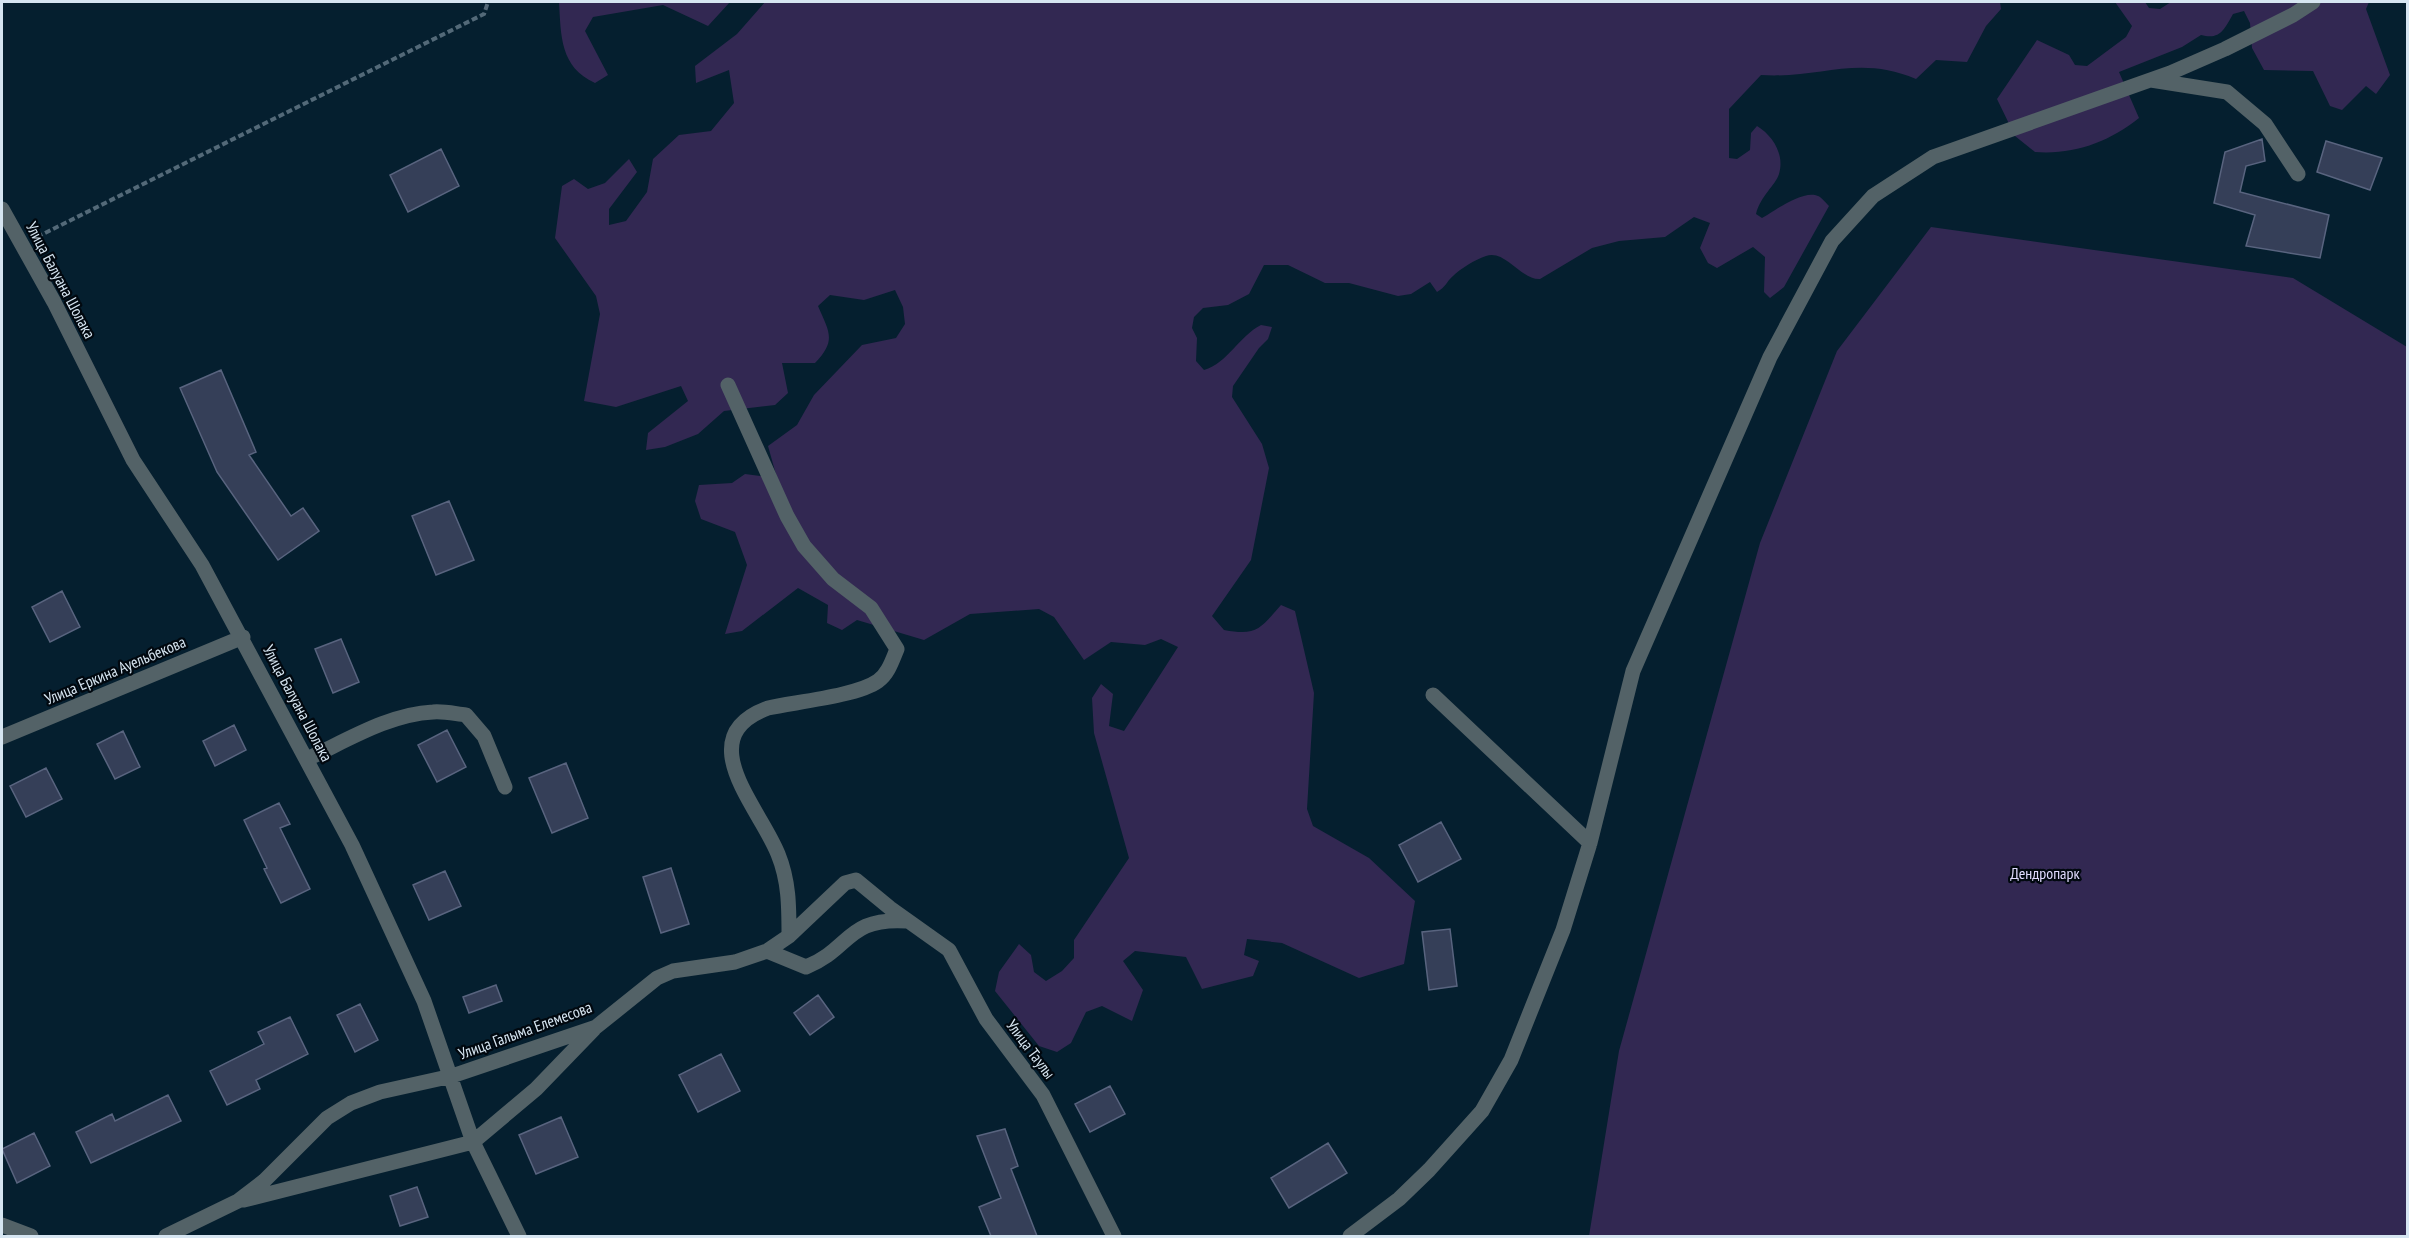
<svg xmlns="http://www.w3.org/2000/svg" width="2409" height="1238" viewBox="0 0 2409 1238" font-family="'PT Sans Narrow',sans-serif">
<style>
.green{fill:#322852}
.building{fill:#353f58;stroke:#59647f;stroke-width:1.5}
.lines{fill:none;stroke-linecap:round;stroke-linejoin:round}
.path{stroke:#536978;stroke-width:4;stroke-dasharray:6 3;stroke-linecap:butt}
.minor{stroke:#536267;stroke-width:15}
.labels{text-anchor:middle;stroke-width:4.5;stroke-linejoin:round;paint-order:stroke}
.street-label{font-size:16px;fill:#d6e5f1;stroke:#01080f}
.park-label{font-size:16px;fill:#e0dbfe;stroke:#01080f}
</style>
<rect width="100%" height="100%" fill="#051f2f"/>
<!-- green -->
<path class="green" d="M559,2H730L708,26L663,5L593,17L585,31L608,75L595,83C560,67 561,36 559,2Z
M765,2H2000L2001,9L1986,26L1967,62L1936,60L1916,79C1858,54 1820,79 1761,75L1729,109V158L1737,159L1750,150L1751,133L1757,126C1772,135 1785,154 1779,174C1775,186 1761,195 1756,214L1762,218C1774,211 1804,189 1818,196C1821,197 1826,203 1829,206L1784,287L1770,298L1764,292L1765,257L1753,247L1717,268L1708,263L1700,248L1710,223L1694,217L1665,237L1619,241L1592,248L1540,279C1521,280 1505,249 1486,256C1476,259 1460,269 1453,276C1446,282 1446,287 1437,292L1430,282L1411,294L1398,296L1349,283H1325L1288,265H1264L1249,294L1228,305L1203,308L1194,317L1192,328L1197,338L1196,361L1204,370C1228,363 1239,336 1261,325L1272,327L1268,339L1259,348L1233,386L1232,397L1262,444L1269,468L1251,560L1212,616L1224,630C1257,636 1260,629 1281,605L1295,611L1314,693L1307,809L1313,826L1369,858L1415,901L1404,964L1359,978L1282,943L1247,939L1244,955L1259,961L1253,976L1202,989L1186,957L1135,951L1123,961L1143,990L1132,1021L1102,1006L1086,1012L1071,1043L1057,1052L1039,1046L995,991L999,972L1019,944L1031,955L1034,972L1046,981L1062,971L1074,958V940L1129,858L1094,733L1092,698L1101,684L1113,694L1109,726L1124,731L1178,647L1161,639L1145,645L1111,642L1084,660L1054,617L1039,609L970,614L924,640L857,620L842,630L827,623L828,605L798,588L742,631L725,634L747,565L735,532L701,519L695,501L699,485L732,483L745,474L777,478L768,446L797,425L814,395L862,345L896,338L905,324L903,307L895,290L864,300L830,295L818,306C829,332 837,340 815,363H782L788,393L775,405L724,411L698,434L665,447L646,450L648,433L688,401L681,386L616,407L584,401L600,314L596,296L555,238L562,186L574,179L588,189L605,183L629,159L637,172L609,209V225L626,221L647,192L653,159L679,135L711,131L734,103L729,70L696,83L695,66L737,34Z
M2115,2H2145L2149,8L2160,9L2171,2H2369L2366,9L2390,75L2376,94L2366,86L2342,110L2330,106L2313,71L2264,70L2252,48L2250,23L2244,11L2233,14C2224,30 2220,40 2201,35L2182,47L2119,72L2139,118C2109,142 2074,155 2035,152L2015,136L1997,99L2037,40L2069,55L2075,65L2087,66L2126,37L2132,26Z
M1931,227L2293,278L2407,347V1236H1589L1619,1051L1760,543L1837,351Z"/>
<!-- building -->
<path class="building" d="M2262,139L2265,161L2246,166L2240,192L2329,215L2320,258L2246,246L2255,215L2214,203L2225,152Z
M2326,141L2382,158L2370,190L2317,172Z
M441,149L459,186L408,212L390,175Z
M221,370L256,452L249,455L291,516L303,508L319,531L278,560L217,472L180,388Z
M449,501L474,560L436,575L412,516Z
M62,591L80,627L50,642L32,607Z
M341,639L359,682L333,693L315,649Z
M234,725L246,750L215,766L203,741Z
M447,730L466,767L437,782L418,745Z
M123,731L140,767L115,779L97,744Z
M566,763L588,818L552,833L529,778Z
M46,768L62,799L26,817L10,786Z
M279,803L290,824L280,828L310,889L281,903L264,869L267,868L244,820Z
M1441,822L1461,859L1418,882L1399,845Z
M671,868L689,924L661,933L643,877Z
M445,871L461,906L429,920L413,885Z
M1450,929L1457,986L1429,990L1422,932Z
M496,985L502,1001L469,1013L463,997Z
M818,995L834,1017L810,1035L794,1013Z
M360,1004L378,1040L355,1052L337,1015Z
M290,1017L308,1054L256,1080L260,1089L227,1105L210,1071L264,1044L258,1032Z
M721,1054L740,1091L698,1112L679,1075Z
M1110,1086L1125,1114L1090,1132L1075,1104Z
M168,1095L181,1121L91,1163L76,1132L112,1114L115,1121Z
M561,1117L578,1157L536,1174L519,1135Z
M1005,1129L1018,1166L1011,1169L1037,1236H991L979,1207L1001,1198L977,1136Z
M34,1133L50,1166L17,1183L2,1149Z
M1328,1143L1347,1173L1289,1208L1271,1178Z
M417,1187L428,1217L400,1226L390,1196Z"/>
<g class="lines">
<!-- path -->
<path class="path" d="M37,237L484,14L488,2"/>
<!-- minor -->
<path class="minor" d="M2151,80L2227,92L2265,124L2298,174
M2,209L54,302L133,460L202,565L352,845L424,1001L473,1142L519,1236
M728,385L787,516L804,546L833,579L871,608L897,649C892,661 888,674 878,681C857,696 795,702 768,708C689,737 760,808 778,854C789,881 789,906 789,936
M1433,695L1590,843
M2,737L243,637
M307,759C346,741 389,714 433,712C444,711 456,714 466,715L484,736L505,787
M767,951L806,967C851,949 846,917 907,921
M244,1200L473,1142L536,1089L594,1029
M2,1225L31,1236
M166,1236L238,1201L264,1181L327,1118L351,1103L380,1092L452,1076L596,1027L657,978L673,971L735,962L767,951L789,936L845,883L856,880L890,908L949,950L986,1019L1043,1095L1114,1236
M1350,1236L1399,1199L1429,1170L1482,1111L1511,1060L1563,930L1590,843L1633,671L1770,357L1832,241L1873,196L1933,157L2170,73L2225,49L2293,15L2313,2"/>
</g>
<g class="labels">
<!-- street labels -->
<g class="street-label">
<text transform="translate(61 280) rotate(62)" y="6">Улица Балуана Шолака</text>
<text transform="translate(115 670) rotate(-23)" y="6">Улица Еркина Ауельбекова</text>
<text transform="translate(298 703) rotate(62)" y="6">Улица Балуана Шолака</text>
<text transform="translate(525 1030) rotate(-20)" y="6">Улица Галыма Елемесова</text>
<text transform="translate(1031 1049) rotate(53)" y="6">Улица Таулы</text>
</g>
<!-- park labels -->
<g class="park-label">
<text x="2045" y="879">Дендропарк</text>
</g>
</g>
<!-- border -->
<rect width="2409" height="1238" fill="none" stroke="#d6e5f1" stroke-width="6"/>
</svg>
